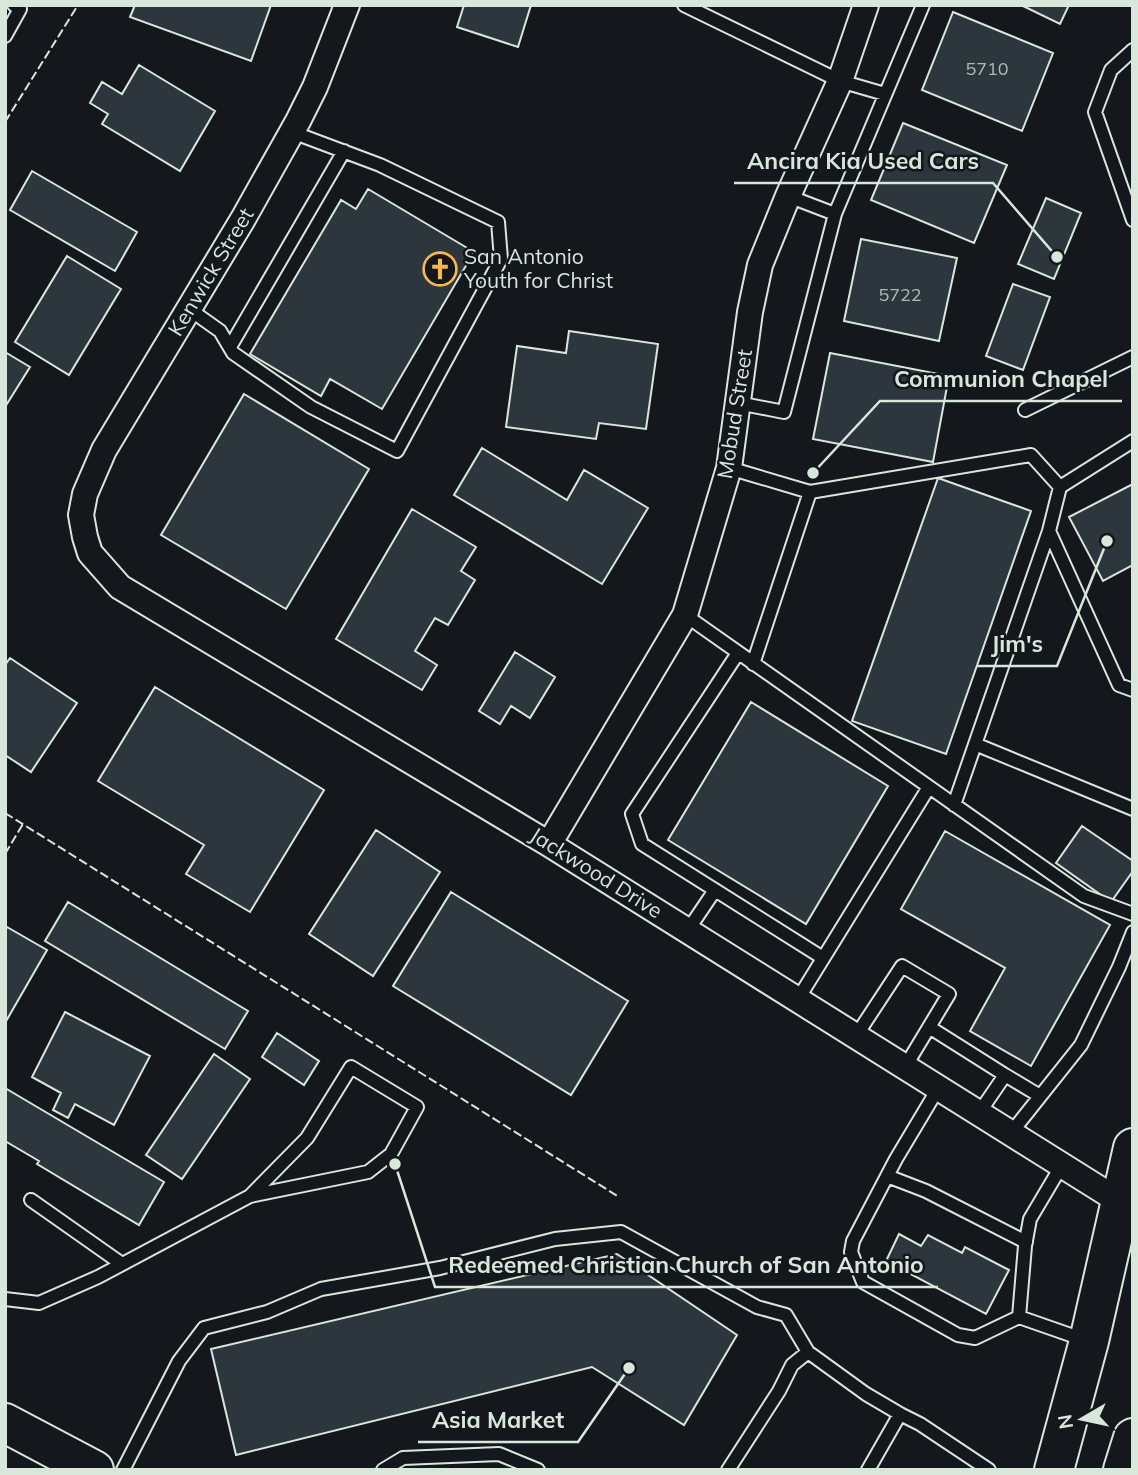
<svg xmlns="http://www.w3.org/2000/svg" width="1138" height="1475" viewBox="0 0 1138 1475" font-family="Mulish,sans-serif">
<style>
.building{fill:#2c363c;stroke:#d8e6dc;stroke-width:2}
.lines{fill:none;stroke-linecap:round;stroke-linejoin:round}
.lane-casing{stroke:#d8e6dc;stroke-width:16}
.street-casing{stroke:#d8e6dc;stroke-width:28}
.primary-casing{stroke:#d8e6dc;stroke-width:42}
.highway-casing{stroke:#d8e6dc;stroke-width:42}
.lane{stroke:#14181c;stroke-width:12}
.street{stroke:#14181c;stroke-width:24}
.primary{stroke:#14181c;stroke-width:38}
.highway{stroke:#14181c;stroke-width:38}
.fence{stroke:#d8e6dc;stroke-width:2;stroke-dasharray:9 3.5;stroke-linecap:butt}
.labels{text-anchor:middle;stroke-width:5;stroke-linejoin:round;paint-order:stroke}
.number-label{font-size:18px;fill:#adbab4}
.poi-label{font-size:21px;fill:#d8e6dc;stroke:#14181c;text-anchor:start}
.street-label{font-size:21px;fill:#d8e6dc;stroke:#14181c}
.leader{fill:none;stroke:#d8e6dc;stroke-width:2.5}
.callout-dot{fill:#d8e6dc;stroke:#14181c;stroke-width:2.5}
.callout-label{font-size:23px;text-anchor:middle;font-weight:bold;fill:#d8e6dc;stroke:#14181c;stroke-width:5;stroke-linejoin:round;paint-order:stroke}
</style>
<rect width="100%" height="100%" fill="#14181c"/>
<!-- building -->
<path class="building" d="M135,5H271L251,61L130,17Z
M464,5H531L518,47L457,27Z
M1021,5H1069L1060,24Z
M953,12L1053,53L1022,131L922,90Z
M139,65L215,111L180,171L102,124L108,114L90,103L102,82L122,94Z
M903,123L1007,165L974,243L871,200Z
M32,171L137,232L115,271L10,210Z
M368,189L474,252L382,409L330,379L321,396L250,354L341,200L356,209Z
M1046,198L1081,213L1054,279L1018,264Z
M861,239L957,258L939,341L844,321Z
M67,256L121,289L69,375L15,342Z
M1013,284L1050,297L1023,370L986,356Z
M569,331L658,344L646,429L599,423L596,439L506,427L517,346L566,353Z
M5,352L30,367L5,407Z
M830,353L949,376L933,462L813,439Z
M244,394L369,469L286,609L161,535Z
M482,448L567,500L584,470L648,508L602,584L454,495Z
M938,478L1031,511L946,754L852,721Z
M1133,484V565L1103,581L1069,517Z
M412,509L476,547L461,571L475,580L448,625L435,618L415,651L437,665L422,690L336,639Z
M515,652L555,677L530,718L511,706L500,724L479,711Z
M10,658L77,703L31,772L5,755V665Z
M155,687L324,790L250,912L186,874L204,845L98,781Z
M751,702L888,786L806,924L668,840Z
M1082,826L1133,861V871L1111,902L1056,863Z
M376,830L440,872L373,976L309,934Z
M945,831L1110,925L1031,1066L970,1031L1005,968L901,909Z
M451,892L628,1001L571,1095L393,986Z
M68,902L248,1011L225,1049L45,941Z
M7,927L47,950L5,1023V929Z
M65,1012L150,1056L114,1125L75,1104L68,1118L53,1110L61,1093L32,1077Z
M277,1033L319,1061L304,1085L262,1057Z
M214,1054L250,1079L182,1179L146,1155Z
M5,1088L164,1182L139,1225L37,1164L39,1161L5,1141Z
M899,1234L921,1246L928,1235L962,1253L965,1247L1009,1270L986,1314L886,1261Z
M617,1254L737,1335L684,1425L592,1367L236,1455L211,1349Z"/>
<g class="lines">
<defs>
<path id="lane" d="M684,5L840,81L885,94
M5,36L20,9L14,5
M1133,50L1111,70L1095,112L1133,220
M788,196L835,214
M189,309L220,331L233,353L311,407L397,451L501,259L498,222L380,165L292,132
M230,347L344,151
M738,403L784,412L835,214L923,5
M1025,410L1133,357
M1133,441L1060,487L1049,531L1119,685L1133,690
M729,468L810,492
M685,615L1084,896L1133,914
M738,653L632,814L642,844L823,958
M753,664L810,492L1031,455L1060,487
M975,744L1133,809
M954,805L1049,531
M688,930L715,890
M798,999L929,787
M929,1027L1005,1075L979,1113
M856,1036L902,966L949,994L905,1067
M1005,1075L1040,1096
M939,1087L896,1159L853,1241L851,1252L863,1282L958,1335L975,1338L1019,1317L1085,1340
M1011,1133L1081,1045L1119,967L1133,932
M887,1176L926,1191L1026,1242
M31,1200L122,1264
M5,1299L39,1303L98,1277L250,1196L368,1172L391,1154L417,1107L351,1067L307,1138L250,1196
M1019,1317L1025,1246L1030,1219L1062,1165
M123,1470L179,1361L204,1328L267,1312L321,1289L440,1268L555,1239L621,1232L757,1307L786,1315L808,1352
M383,1470L403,1458L499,1454L538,1470
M728,1470L779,1391L792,1365L808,1352L866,1394L900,1414
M868,1470L900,1414L920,1424L989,1470"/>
<path id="street" d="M347,5L315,87L298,121L243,219L104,450L85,494L81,515L85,537L90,553L120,587L549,844L1119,1201
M549,844L685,615L729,468L750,312L760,265L788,196L840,81L866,5"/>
<path id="primary" d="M5,1423L94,1470
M1054,1470L1089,1341L1133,1148"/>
<path id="highway" d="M1123,1470L1133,1438"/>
</defs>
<!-- lane casing -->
<use href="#lane" class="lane-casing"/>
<!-- street casing -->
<use href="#street" class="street-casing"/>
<!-- primary casing -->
<use href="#primary" class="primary-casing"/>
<!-- highway casing -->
<use href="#highway" class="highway-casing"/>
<!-- lane -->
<use href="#lane" class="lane"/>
<!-- street -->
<use href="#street" class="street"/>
<!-- primary -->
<use href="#primary" class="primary"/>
<!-- highway -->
<use href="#highway" class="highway"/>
<!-- fence -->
<path class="fence" d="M5,122L78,5
M5,813L619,1197
M5,854L23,824"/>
</g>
<!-- icons -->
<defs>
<symbol id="church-ring" viewBox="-11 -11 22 22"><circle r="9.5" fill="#14181c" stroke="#ffb74d" stroke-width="1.5"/><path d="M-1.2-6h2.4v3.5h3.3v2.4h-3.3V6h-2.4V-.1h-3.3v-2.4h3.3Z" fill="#ffb74d"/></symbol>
</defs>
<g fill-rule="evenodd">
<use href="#church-ring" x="421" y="250" width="38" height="38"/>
</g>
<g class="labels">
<!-- number labels -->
<g class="number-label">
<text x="987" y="75">5710</text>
<text x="900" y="301">5722</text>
</g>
<!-- poi labels -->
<g class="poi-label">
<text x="464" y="264">San Antonio<tspan x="464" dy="24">Youth for Christ</tspan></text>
</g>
<!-- street labels -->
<g class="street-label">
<text transform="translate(211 272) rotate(-59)" y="7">Kenwick Street</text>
<text transform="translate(735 414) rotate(-81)" y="7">Mobud Street</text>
<text transform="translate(596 873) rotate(32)" y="7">Jackwood Drive</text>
</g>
</g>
<!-- callouts -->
<path class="leader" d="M1057 257L993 183H734M813 473L880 401H1122M1107 541L1057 666H977M395 1164L435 1287H938M629 1368L578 1442H418"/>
<g class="callout-dot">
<circle cx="1057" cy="257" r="7"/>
<circle cx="813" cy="473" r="7"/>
<circle cx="1107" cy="541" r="7"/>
<circle cx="395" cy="1164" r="7"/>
<circle cx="629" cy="1368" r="7"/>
</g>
<g class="callout-label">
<text x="863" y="169">Ancira Kia Used Cars</text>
<text x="1001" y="387">Communion Chapel</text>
<text x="1017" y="652">Jim's</text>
<text x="686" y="1273">Redeemed Christian Church of San Antonio</text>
<text x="498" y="1428">Asia Market</text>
</g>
<!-- border -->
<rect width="1138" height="1475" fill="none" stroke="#d8e6dc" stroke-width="14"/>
<!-- north arrow -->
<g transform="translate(1082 1419) rotate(261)" stroke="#14181c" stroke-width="5" paint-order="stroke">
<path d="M0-5L12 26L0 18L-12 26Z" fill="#d8e6dc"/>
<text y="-10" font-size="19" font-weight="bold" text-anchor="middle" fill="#d8e6dc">N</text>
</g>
</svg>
